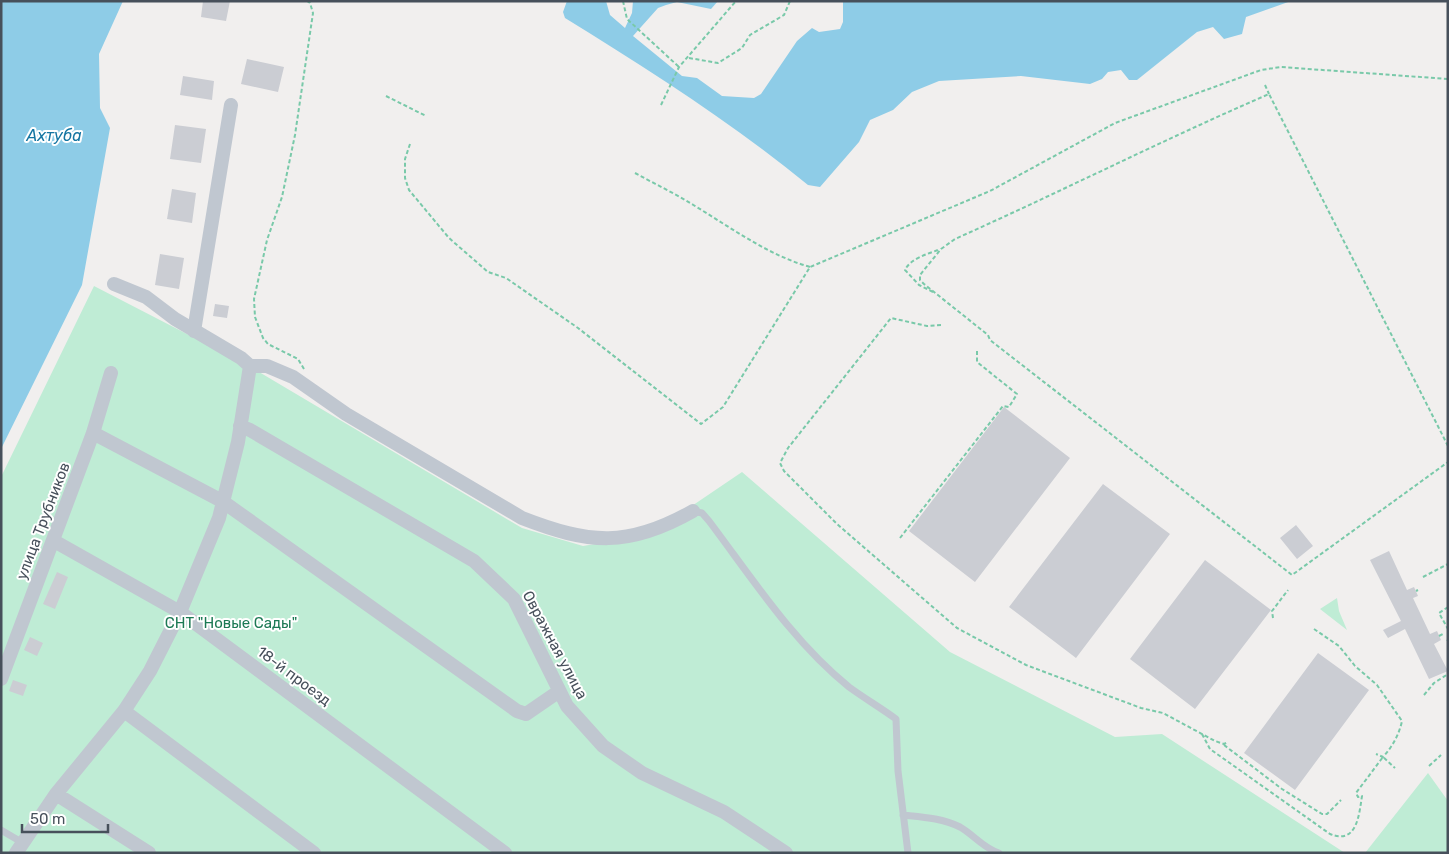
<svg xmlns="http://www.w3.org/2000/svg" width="1449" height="854" viewBox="0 0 1449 854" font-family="Rubik,sans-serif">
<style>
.green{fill:#bfecd5}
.water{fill:#8ecce7}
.building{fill:#cbcdd3}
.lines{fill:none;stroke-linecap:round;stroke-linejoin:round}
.path{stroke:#79c9a9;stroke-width:2;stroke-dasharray:4 2.5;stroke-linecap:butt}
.lane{stroke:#c0c7d0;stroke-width:7}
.street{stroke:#c0c7d0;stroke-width:14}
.labels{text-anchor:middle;stroke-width:4;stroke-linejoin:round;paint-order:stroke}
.street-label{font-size:15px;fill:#47505b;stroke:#fff}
.park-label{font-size:15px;fill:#1c7954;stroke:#fff}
.water-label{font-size:16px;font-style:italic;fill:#1475a2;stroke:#fff}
</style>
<rect width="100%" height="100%" fill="#f1efee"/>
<!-- green -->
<path class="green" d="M94,286L249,366L522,528L583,546L649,535L742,472L950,652L1115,737L1162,734L1345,853H1V477Z
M1337,598L1339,611L1347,630L1320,609Z
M1428,773L1448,801V853H1365Z"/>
<!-- water -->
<path class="water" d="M1,1H123L99,54L100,108L110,128L82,285L1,449Z
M567,1H606L610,15L625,28L632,13L633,1H718L711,9L677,2L666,5L658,8L633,36L682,76L697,78L722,96L754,98L761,94L797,41L812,28L819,32L840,29L843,22V1H1291L1246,17L1242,34L1224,39L1213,27L1197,32L1137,80H1129L1121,70L1108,72L1102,79L1090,84L1021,76L939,81L912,92L893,110L870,120L859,142L820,187L808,185C731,122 649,70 565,18L563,12Z"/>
<!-- building -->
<path class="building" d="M203,1H230L226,21L201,17Z
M247,59L284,67L278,92L241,84Z
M183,76L214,81L212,100L180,95Z
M175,125L206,129L201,163L170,159Z
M172,189L196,193L192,223L167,219Z
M160,254L184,258L179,289L155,285Z
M215,304L229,306L227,318L213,316Z
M1004,407L1070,458L975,582L909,531Z
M1103,484L1170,534L1076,658L1009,607Z
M1296,525L1313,546L1297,559L1280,538Z
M1389,551L1407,590L1414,587L1418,596L1413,598L1430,634L1437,631L1441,640L1434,644L1448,671L1436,676L1429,679L1405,629L1388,638L1383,630L1401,621L1370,560Z
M1205,560L1271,610L1195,709L1130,659Z
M57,572L68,577L55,609L43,604Z
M30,637L43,643L37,656L24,650Z
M1318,653L1369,690L1295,790L1244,753Z
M13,680L27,685L23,696L9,691Z"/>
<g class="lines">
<!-- path -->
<path class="path" d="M623,1L627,19L679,67
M689,58L718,63L742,48L750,35L784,15L790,1
M1265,85L1269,94
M386,96L426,116
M661,105L679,67L736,1
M410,144L405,159V178L409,190L449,238L488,272L506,278L578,328L701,424L723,407L810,267L990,191L1115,123L1261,70L1281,67L1448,79
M635,173C655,184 676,194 695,206C733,229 768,255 810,267
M933,292L919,285L905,270C910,259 927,254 938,250
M941,325L927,326L891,318L788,448L780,463L784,471L837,524L957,628L1026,665L1141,708L1163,713L1215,741L1224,744L1228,742
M304,369L298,359L268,344L263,338L255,317L254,299L267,240L282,197L295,135L313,13L310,3L307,1
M1448,446L1269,94C1163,140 1060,192 955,239L941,249L920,275V280L924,284L988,335L990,340L1292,575L1448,462
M900,538L1003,406L1009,407L1017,394L977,362V350
M1423,577L1448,564
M1416,591L1418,590
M1448,607L1439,613L1448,629
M1273,618L1272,611L1288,590
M1314,629L1339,646L1355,666L1377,685L1402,721C1399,735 1392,747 1383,757L1376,754
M1439,636L1443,634
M1447,641L1448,640
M1424,695L1434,683L1448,674
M1202,734L1210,749L1330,834C1357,845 1359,815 1362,796L1358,797L1356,793L1383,757L1395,768
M1224,745L1282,789L1322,814H1327L1341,800
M1429,766L1441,755"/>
<!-- lane -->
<path class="lane" d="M693,511L702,513L709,521C752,578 793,642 849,687C864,698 881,708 896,719L898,771L908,853
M903,815C922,817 942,818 960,827C974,835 983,848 999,853
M1,830L23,843"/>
<!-- street -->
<path class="street" d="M114,284L146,297L175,319L241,358L250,366H267L293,377L346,414L522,518C589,544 628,548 693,511
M194,331L231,105
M240,426L250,430L474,561L514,599L567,706L603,746L642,773L724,812L786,853
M93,433L222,501L517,711L526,714L558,692
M54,541L180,612L505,853
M1,679L93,433L111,373
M124,711L314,853
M56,794L149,853
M16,853L56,794L124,711L150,671L180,612L219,518L238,442L250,366"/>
</g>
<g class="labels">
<!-- street labels -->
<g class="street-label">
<text transform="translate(43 521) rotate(-69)" y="5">улица Трубников</text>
<text transform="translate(555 645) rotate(62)" y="5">Овражная улица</text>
<text transform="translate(294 676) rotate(37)" y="5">18-й проезд</text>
</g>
<!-- park labels -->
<g class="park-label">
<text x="231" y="628">СНТ "Новые Сады"</text>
</g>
<!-- water labels -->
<g class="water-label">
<text x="54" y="141">Ахтуба</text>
</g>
</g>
<!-- border -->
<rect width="1449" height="854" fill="none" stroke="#47505b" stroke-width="5"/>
<!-- scale -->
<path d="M22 824v8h86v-8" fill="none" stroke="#47505b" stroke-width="2.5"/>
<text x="30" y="824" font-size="15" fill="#47505b" stroke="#ffffff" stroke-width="4" paint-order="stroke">50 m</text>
</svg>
